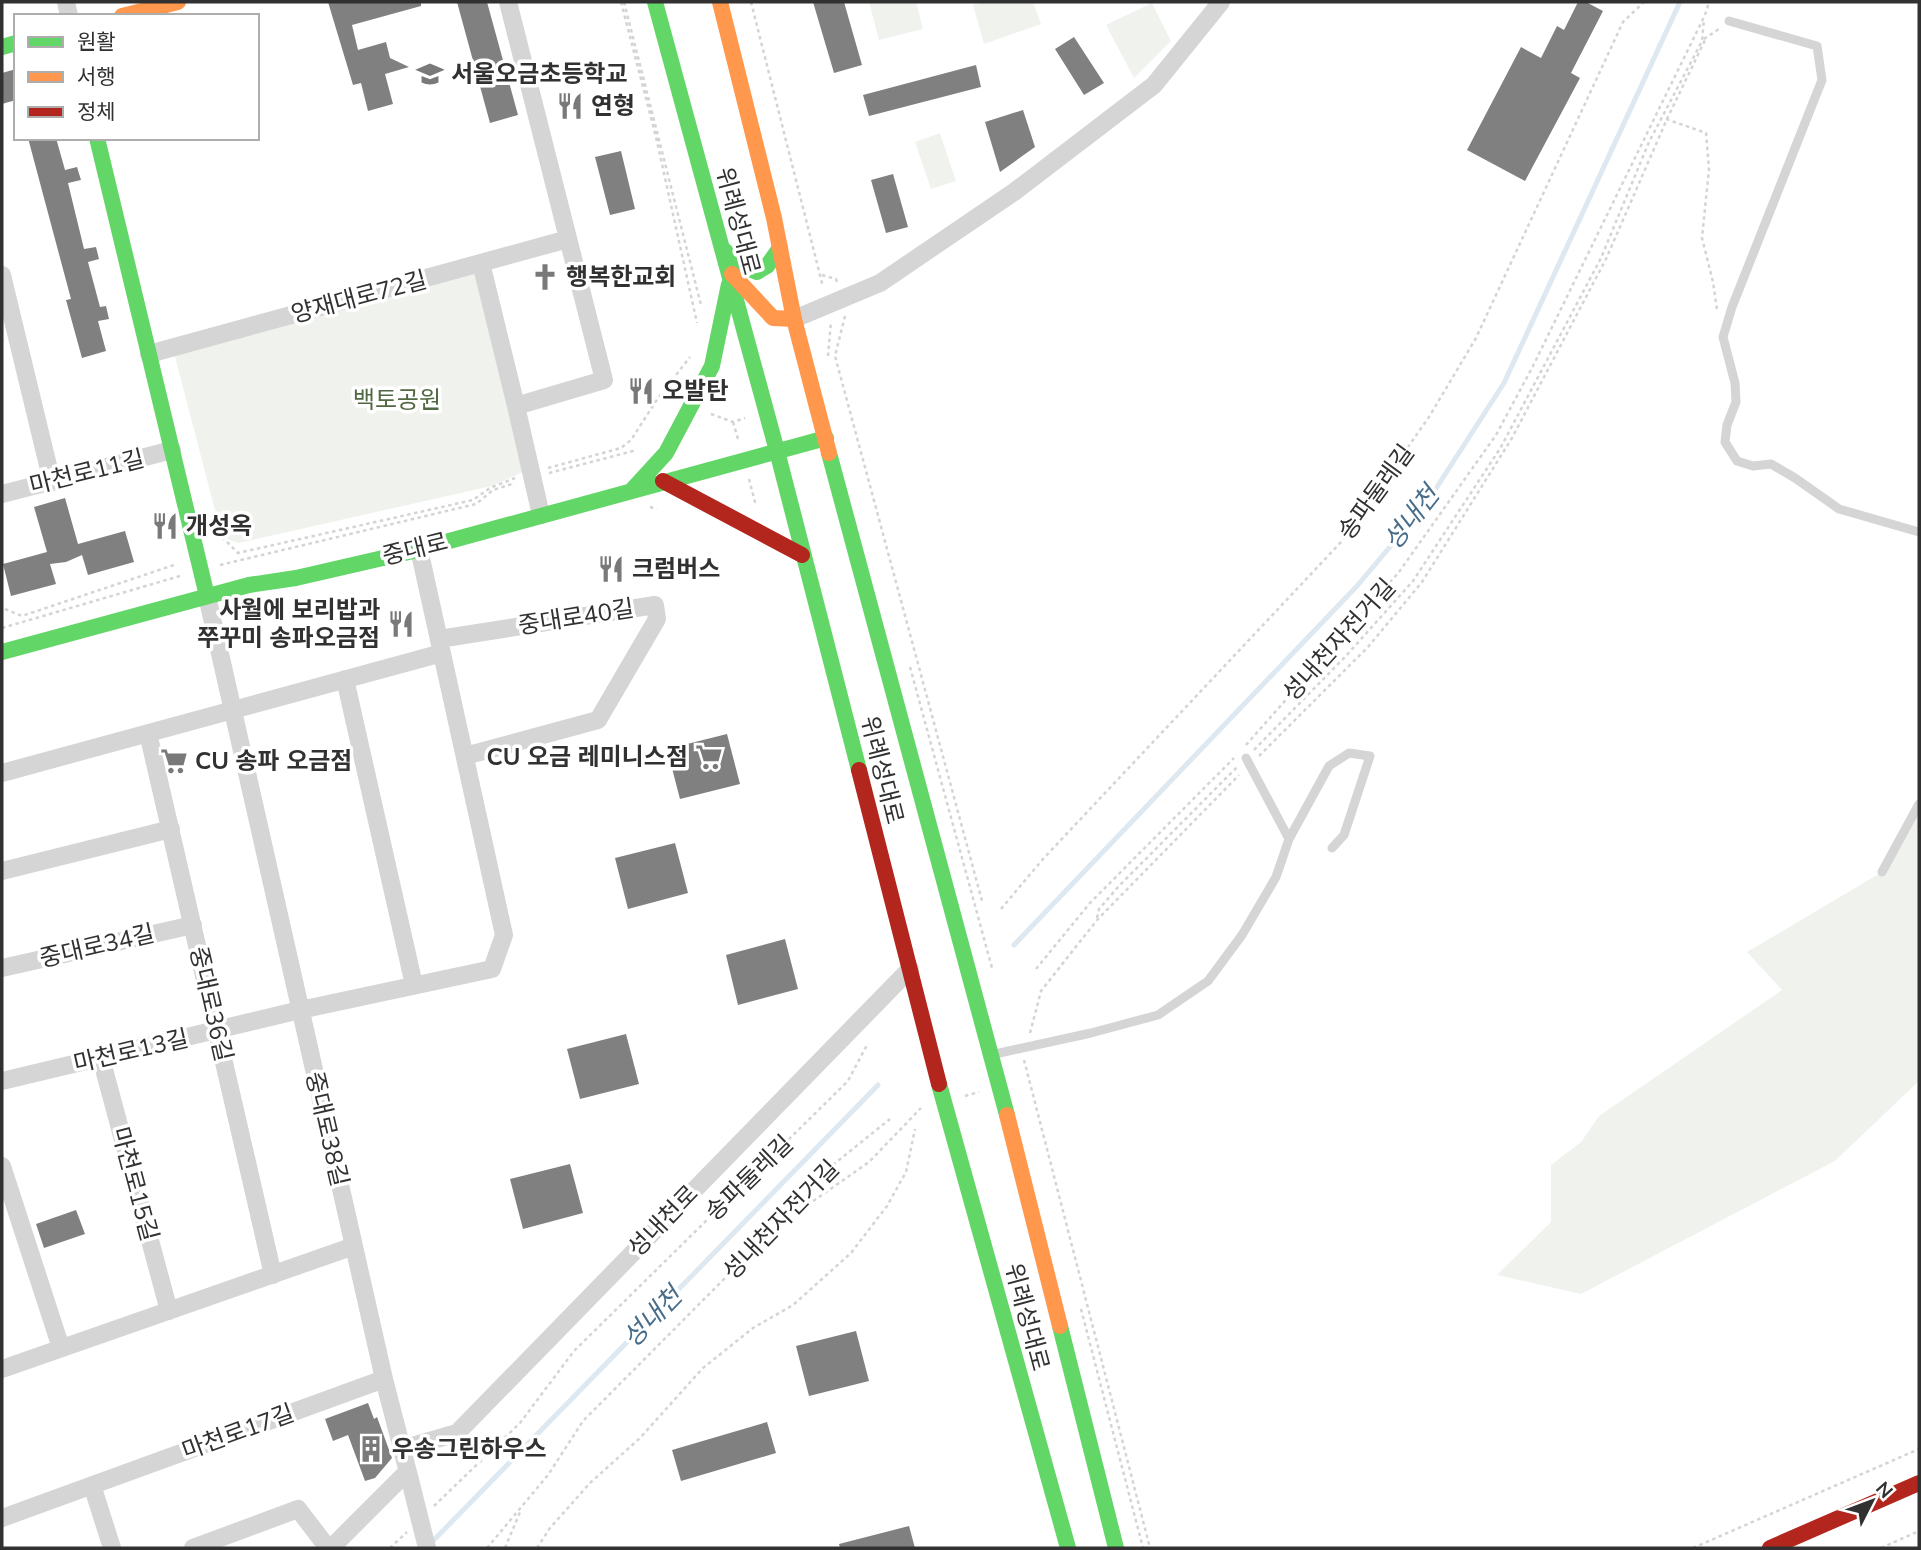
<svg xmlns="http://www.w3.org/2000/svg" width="1921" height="1550" viewBox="0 0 1921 1550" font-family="'Nunito Sans','Noto Sans KR',sans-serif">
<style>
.green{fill:#f0f3ed}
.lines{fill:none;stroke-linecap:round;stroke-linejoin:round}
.stream{stroke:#dee8f0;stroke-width:5}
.building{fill:#808080}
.path{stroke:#d4d4d4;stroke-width:2.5;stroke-dasharray:3.5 3.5;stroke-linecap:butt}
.lane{stroke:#d5d5d5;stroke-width:9}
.street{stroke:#d5d5d5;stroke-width:18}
.fast{stroke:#63d668;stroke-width:16}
.slow{stroke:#ff974d;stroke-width:16}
.jam{stroke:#b3261e;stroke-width:16}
.street-bridge{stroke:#d5d5d5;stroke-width:18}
.labels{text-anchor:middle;stroke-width:7;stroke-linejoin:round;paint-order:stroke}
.poi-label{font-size:24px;font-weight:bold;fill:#313131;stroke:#fff;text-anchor:start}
.street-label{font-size:24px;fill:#313131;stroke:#fff}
.park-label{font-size:24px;fill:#526843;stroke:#fff}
.water-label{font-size:26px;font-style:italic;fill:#486d8a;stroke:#fff}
</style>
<rect width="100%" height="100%" fill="#fff"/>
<!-- green -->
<path class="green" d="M869,2H916L923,29L879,40Z
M984,2H1033L1041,24L984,44L973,5Z
M1152,3L1171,41L1134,78L1106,25Z
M940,133L956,181L931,189L915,142Z
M477,270L525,471L492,486L238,543L222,537L174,353Z
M1919,804V1081L1835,1161L1581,1294L1497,1275L1551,1222V1165L1581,1142L1599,1116L1782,990L1747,952L1882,872Z"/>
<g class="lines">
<!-- stream -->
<path class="stream" d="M1014,945L1357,586L1426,504L1504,383L1680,2
M431,1543L878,1085"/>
</g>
<!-- building -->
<path class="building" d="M328,2H421V6L352,25L358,50L386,42L390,58L409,67L385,74L393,104L368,111L361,83L353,85Z
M457,2H487L518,115L490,123Z
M813,2H844L862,65L834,73Z
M1578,2H1586L1603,11L1571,73L1580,78L1525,181L1467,150L1521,47L1541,58L1557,26L1564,30Z
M1074,37L1104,83L1084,95L1055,49Z
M976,65L981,87L869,116L863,95Z
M16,69V100L2,104V73Z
M1023,110L1035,147L1000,172L985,122Z
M28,138H56L65,170L77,167L81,180L68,183L84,249L96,247L99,259L88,262L100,307L106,306L109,319L98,321L106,351L82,358L66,300L71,299Z
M621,151L635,209L610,215L595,157Z
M893,174L908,227L886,233L871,180Z
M65,498L78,544L125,531L134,562L88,575L82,555L66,562L50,564L56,584L11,596L3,564L47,552L34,507Z
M727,734L740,784L680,799L667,749Z
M675,843L688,893L628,909L615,858Z
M785,939L798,989L738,1005L726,955Z
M626,1034L639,1084L580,1099L567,1049Z
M570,1164L583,1213L523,1229L510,1179Z
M76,1210L85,1234L44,1248L36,1224Z
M856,1331L869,1381L809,1396L796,1346Z
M368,1403L374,1419L377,1417L392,1458L375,1478L365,1481L348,1435L333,1441L325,1419Z
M767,1422L776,1453L681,1481L672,1450Z
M909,1526L915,1548H840L839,1544Z"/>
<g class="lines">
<!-- path -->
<path class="path" d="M621,2L656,137L697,323
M624,2L701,305
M751,2L823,287
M1704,39L1719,29
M1666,119L1706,133L1709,169L1702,238L1713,282L1717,310
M822,275L836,279L837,282
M845,316L835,356L982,901
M828,356L831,321
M711,414L733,422L745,418
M733,422L738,439
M548,468L621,448L631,440L658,398L690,357
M549,473L637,450
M749,479L756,506
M650,507L657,509
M222,537L238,553L473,500L490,488L515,478
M220,565L476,504L493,490L515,483
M5,609L22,616L177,564
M2,628L180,576
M910,667L992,968
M1246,745L1399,572L1496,435L1533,366L1705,15L1709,2
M1254,750L1345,657L1413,581L1501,447L1601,258L1649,142L1702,41L1704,19
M1259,756L1368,647L1422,582L1512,438L1606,259L1667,119L1706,38
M1001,909L1043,859L1342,541L1429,417L1476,338L1623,22L1644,2
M1097,918L1099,909L1119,886L1237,767
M1036,969L1090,903L1234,758
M1030,1033L1041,991L1097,920L1239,775
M1024,1060L1150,1548
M965,1096L979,1092
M796,1213L869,1162L921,1108
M1081,1309L1143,1548
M434,1506L520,1423L574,1351L848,1081L868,1043
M390,1548L407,1532
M487,1548L548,1475L583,1421L733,1270L792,1216L829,1168L890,1119
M505,1548L520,1512
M537,1548L550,1528L590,1483L640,1438L703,1368L753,1328L793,1305L851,1253L887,1206L906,1172L915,1129
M1693,1548L1919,1449
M1881,1548L1919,1531"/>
<!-- lane -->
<path class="lane" d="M1729,21L1817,46L1822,80L1732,307L1723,337L1735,383L1736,402L1727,425L1725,442L1737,461L1753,466L1771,464L1795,478L1839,509L1919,532
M1246,758L1289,839
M1882,872L1919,804
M995,1054L1091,1033L1158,1015L1208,981L1242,935L1276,877L1289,839L1329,766L1349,753L1370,756L1344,835L1332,848"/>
<!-- street -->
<path class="street" d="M66,2L69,16
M508,2L604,380L516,406L541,515
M481,263L516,406
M2,275L52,482
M794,319L880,283L1014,192L1154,85L1221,2
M149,354L568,239
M2,494L172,450
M207,596L384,1379L410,1480
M439,639L655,605L657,619L598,720L465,756
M345,679L414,985
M148,733L273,1275
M2,773L442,653
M2,871L171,829
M2,968L193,925
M101,1058L169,1311
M2,1081L300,1010L492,969L504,935L419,549
M2,1166L61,1348
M2,1369L354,1246
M402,1449L457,1433L910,969
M92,1485L112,1548
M2,1518L384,1379
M193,1548L298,1509L328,1548
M331,1548L407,1472"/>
<!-- fast -->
<path class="fast" d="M655,2L777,451L859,770
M2,47L16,43
M97,138L207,596
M724,250L742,266L757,272L767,266L780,248
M829,453L1007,1115
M633,489L666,453L712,366L729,284
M2,652L249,585L296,578L409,552L826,438
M939,1084L1068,1548
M1060,1326L1116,1548"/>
<!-- slow -->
<path class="slow" d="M720,2L774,218L794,319L829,453
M122,16L178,2
M732,274L773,318L794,319
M1007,1115L1060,1326"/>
<!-- jam -->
<path class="jam" d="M663,481L802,555
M859,770L939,1084
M1770,1548L1919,1483"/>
<!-- street-bridge -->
<path class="street-bridge" d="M410,1480L427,1548"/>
</g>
<!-- icons -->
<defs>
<symbol id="school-bare" viewBox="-9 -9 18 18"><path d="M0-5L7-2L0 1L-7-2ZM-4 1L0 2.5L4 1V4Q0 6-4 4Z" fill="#797979" stroke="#fff" stroke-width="2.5" paint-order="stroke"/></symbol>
<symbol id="restaurant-bare" viewBox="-9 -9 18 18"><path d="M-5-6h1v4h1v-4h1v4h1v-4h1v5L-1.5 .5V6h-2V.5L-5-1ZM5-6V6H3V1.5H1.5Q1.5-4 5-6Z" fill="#797979" stroke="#fff" stroke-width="2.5" paint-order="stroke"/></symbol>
<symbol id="church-bare" viewBox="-9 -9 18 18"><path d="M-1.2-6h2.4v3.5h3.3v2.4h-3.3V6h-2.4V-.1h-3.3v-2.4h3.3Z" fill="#797979" stroke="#fff" stroke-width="2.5" paint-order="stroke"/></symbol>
<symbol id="supermarket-bare" viewBox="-9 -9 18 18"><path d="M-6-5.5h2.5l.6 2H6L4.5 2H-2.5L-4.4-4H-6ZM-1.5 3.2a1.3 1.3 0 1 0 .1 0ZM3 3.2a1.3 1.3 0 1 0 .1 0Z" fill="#797979" stroke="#fff" stroke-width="2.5" paint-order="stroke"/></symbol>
<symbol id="building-bare" viewBox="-9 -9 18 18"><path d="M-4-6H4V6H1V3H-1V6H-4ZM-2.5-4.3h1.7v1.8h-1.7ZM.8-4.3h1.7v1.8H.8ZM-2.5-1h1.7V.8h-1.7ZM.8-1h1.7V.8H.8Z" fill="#797979" stroke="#fff" stroke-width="2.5" paint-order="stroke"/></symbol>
</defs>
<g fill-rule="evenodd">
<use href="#school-bare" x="411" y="55" width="38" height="38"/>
<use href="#restaurant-bare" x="551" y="87" width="38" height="38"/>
<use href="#church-bare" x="526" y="258" width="38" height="38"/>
<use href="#restaurant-bare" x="622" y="372" width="38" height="38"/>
<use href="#restaurant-bare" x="146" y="507" width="38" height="38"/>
<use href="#restaurant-bare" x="592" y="550" width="38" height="38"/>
<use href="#restaurant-bare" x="382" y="605" width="38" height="38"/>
<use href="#supermarket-bare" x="690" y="738" width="38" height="38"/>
<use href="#supermarket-bare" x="155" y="742" width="38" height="38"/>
<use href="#building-bare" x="352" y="1430" width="38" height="38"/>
</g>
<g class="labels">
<!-- poi labels -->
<g class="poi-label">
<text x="451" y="82">서울오금초등학교</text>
<text x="591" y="114">연형</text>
<text x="566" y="285">행복한교회</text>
<text x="662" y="399">오발탄</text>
<text x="186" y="534">개성옥</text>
<text x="632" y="577">크럼버스</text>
<text x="380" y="618" text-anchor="end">사월에 보리밥과<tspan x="380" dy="28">쭈꾸미 송파오금점</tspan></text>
<text x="688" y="765" text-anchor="end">CU 오금 레미니스점</text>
<text x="195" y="769">CU 송파 오금점</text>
<text x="392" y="1457">우송그린하우스</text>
</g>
<!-- street labels -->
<g class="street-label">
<text transform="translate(738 221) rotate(75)" y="8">위례성대로</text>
<text transform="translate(359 297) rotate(-15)" y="8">양재대로72길</text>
<text transform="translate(87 472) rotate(-14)" y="8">마천로11길</text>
<text transform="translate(1376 492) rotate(-54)" y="8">송파둘레길</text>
<text transform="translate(415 549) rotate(-14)" y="8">중대로</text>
<text transform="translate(576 617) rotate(-9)" y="8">중대로40길</text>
<text transform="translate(1339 640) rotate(-48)" y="8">성내천자전거길</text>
<text transform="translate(882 770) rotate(76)" y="8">위례성대로</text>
<text transform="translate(97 946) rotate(-13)" y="8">중대로34길</text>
<text transform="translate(211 1004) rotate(77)" y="8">중대로36길</text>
<text transform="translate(131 1051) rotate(-13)" y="8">마천로13길</text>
<text transform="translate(327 1129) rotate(77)" y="8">중대로38길</text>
<text transform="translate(749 1178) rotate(-44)" y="8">송파둘레길</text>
<text transform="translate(135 1184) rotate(75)" y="8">마천로15길</text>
<text transform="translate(781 1220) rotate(-46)" y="8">성내천자전거길</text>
<text transform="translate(663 1221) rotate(-46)" y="8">성내천로</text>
<text transform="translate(1027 1317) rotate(75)" y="8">위례성대로</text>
<text transform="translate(238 1432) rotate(-20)" y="8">마천로17길</text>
</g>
<!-- park labels -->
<g class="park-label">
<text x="397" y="408">백토공원</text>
</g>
<!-- water labels -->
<g class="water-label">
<text transform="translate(1411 518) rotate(-52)" y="9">성내천</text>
<text transform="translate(652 1317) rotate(-46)" y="9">성내천</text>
</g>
</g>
<!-- border -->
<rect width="1921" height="1550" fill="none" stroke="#313131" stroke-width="7"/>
<!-- legend -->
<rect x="14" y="14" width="245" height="126" fill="#ffffff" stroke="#adadad" stroke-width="2"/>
<rect x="28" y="37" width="35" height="10" fill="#63d668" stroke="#adadad" stroke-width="2"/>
<text x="77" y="49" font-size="21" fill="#313131">원활</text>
<rect x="28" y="72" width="35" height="10" fill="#ff974d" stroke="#adadad" stroke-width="2"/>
<text x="77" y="84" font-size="21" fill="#313131">서행</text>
<rect x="28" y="107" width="35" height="10" fill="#b3261e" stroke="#adadad" stroke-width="2"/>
<text x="77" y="119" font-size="21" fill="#313131">정체</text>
<!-- north arrow -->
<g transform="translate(1872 1501) rotate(48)" stroke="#ffffff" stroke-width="5" paint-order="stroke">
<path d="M0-5L12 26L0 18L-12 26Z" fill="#313131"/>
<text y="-10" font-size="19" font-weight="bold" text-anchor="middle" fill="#313131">N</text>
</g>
</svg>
